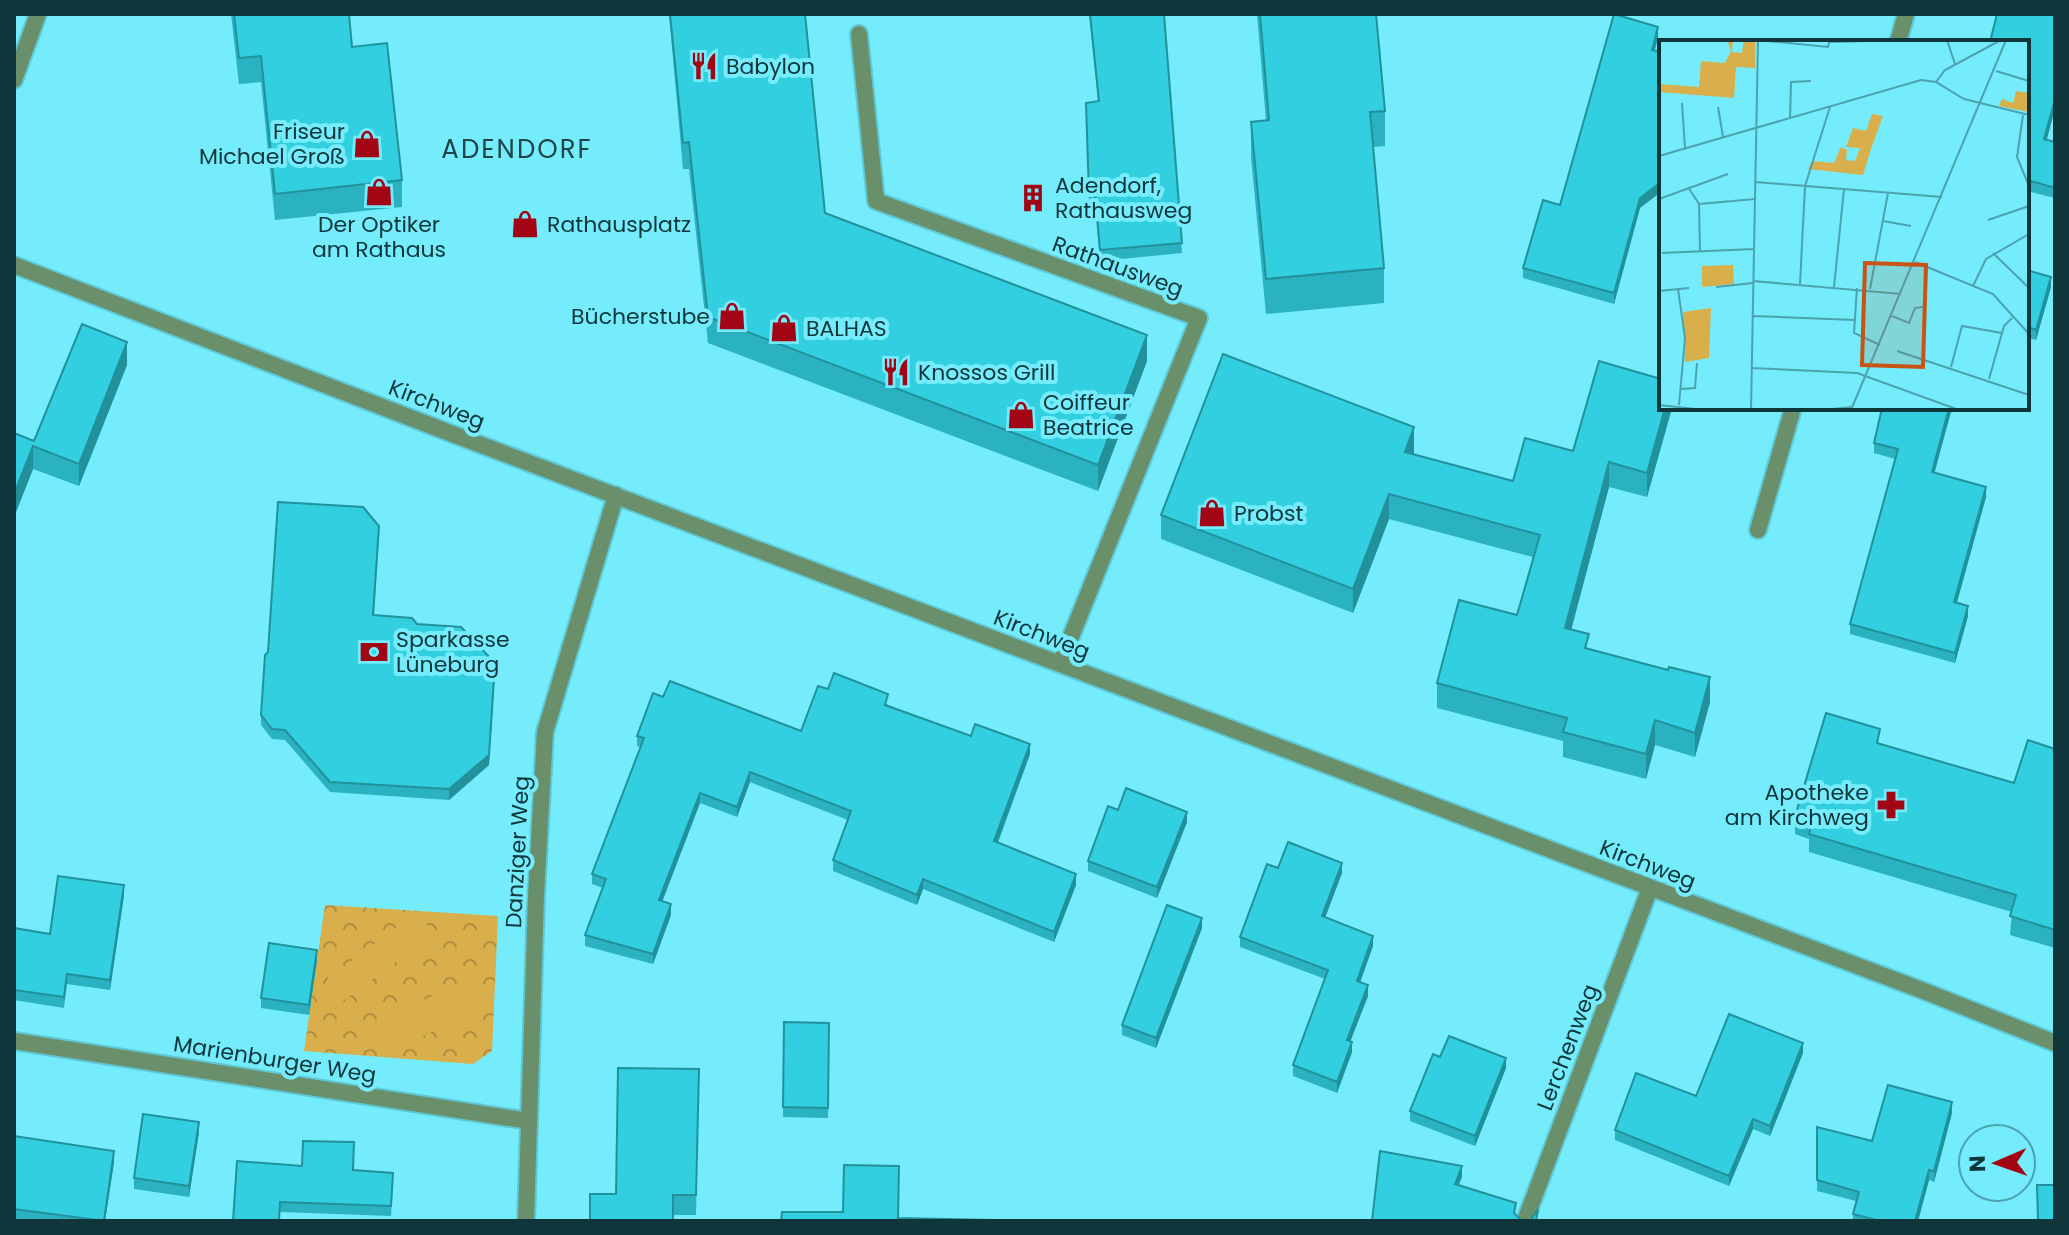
<svg xmlns="http://www.w3.org/2000/svg" width="2069" height="1235" viewBox="0 0 2069 1235" font-family="Poppins,sans-serif">
<style>
.park{fill:url(#park-crowns)}
.pitch{fill:#d9af4b}
.lines{fill:none;stroke-linecap:round;stroke-linejoin:round}
.street-casing{stroke:#60c8d5;stroke-width:20}
.street{stroke:#69906b;stroke-width:16}
.wall{fill:#2ab2c0}
.shaded-wall{fill:#22919c}
.building{fill:#31cfdf;stroke:#22919c;stroke-width:2}
.labels{text-anchor:middle;stroke-width:8;stroke-linejoin:round;paint-order:stroke}
.poi-label{font-size:22px;fill:#0f363b;stroke:#74ecfb;text-anchor:start}
.street-label{font-size:22px;fill:#0f363b;stroke:#74ecfb}
.quarter-label{font-size:26px;letter-spacing:2px;fill:#1f4549;stroke:#74ecfb}
.inset-road{fill:none;stroke:#4ca3ae;stroke-width:2}
.view{fill:#c75413;fill-opacity:0.15;stroke:#c75413;stroke-width:4}
.inset-edge{fill:none;stroke:#0f363b;stroke-width:4}
</style>
<defs>
<pattern id="park-crowns" width="20" height="18" patternUnits="userSpaceOnUse" patternTransform="scale(2)"><rect width="20" height="18" fill="#d9af4b"/><path d="M2 6a3 3 0 1 1 6 0M12 15a3 3 0 1 1 6 0" fill="none" stroke="#ae8f40"/></pattern>
</defs>
<rect width="100%" height="100%" fill="#74ecfb"/>
<!-- park -->
<path class="park" d="M325,905L498,916L492,1051L473,1064L304,1051Z"/>
<!-- pitch -->
<path class="pitch" d="M417,912L434,934L343,1001L327,979Z
M473,976L487,1005L390,1052L376,1023Z"/>
<g class="lines">
<defs>
<path id="street" d="M859,34L876,201L1199,318L1060,664
M1898,42L1906,14
M14,80L38,14
M14,265L463,438L1924,991L2055,1043
M1758,530L1793,408
M14,1041L529,1121
M526,1221L536,896L545,732L616,495
M1525,1221L1650,888"/>
</defs>
<!-- street casing -->
<use href="#street" class="street-casing"/>
<!-- street -->
<use href="#street" class="street"/>
</g>
<!-- wall -->
<path class="wall" d="M231,14H349L352,47L402,180V207L275,220L261,82L239,84Z
M669,14H805L825,213L1147,361L1098,491L708,343L689,169H683Z
M1089,14H1164L1182,253L1100,261L1095,205H1089L1086,103L1098,101Z
M1257,14H1376L1385,111V146L1373,147L1384,268V303L1266,314L1251,157V122L1266,121Z
M1658,37L1655,50L1640,208L1614,304L1523,278V268Z
M2027,42L2046,140L2055,142V198L2031,192L2027,206Z
M2027,270L2051,287L2036,340L2027,338Z
M127,365L79,486L33,469L14,517L34,441Z
M1661,408H1672L1647,497L1609,487L1571,630L1589,649L1710,702L1695,757L1655,745L1646,779L1563,757V741L1437,708V683L1517,615L1533,557L1389,519L1353,613L1161,539V515L1414,452V454L1513,481Z
M1882,408H1952L1934,472L1986,497L1957,603L1968,616L1955,663L1850,634V624L1895,459L1874,453V443Z
M379,536L374,615L417,624L495,673L489,765L449,800L330,792L285,740L272,739L261,725V715Z
M663,697L801,731L888,704V706L971,736L1030,754L998,843L1076,885L1054,942L923,889L917,905L833,871V860L848,820L750,782L737,817L700,803L662,901L671,915L653,964L585,946V935L603,888L592,884V874L640,747L637,746V736Z
M1880,744L2014,783L2055,749V948L2010,935L2012,912L1809,852V839L1795,834V816Z
M1118,810L1187,822L1157,898L1088,871V861Z
M1278,868L1342,873L1325,917L1373,946L1360,982L1368,996L1350,1041L1352,1052L1337,1093L1293,1076V1065L1325,979L1240,947V937Z
M124,895L110,990L67,984L64,1008L14,1000V928L50,934Z
M1202,928L1156,1048L1122,1035V1025Z
M317,960L309,1015L261,1008V998Z
M784,1022L829,1023L828,1118L783,1117Z
M1803,1053L1770,1136L1753,1129L1729,1186L1615,1140V1130Z
M1440,1057L1506,1068L1475,1146L1410,1121V1111Z
M699,1069L696,1215H673L616,1194Z
M1952,1113L1934,1182L1929,1180L1918,1221H1853V1214L1856,1201L1817,1191V1127L1872,1141Z
M199,1132L189,1197L134,1189V1178Z
M14,1136L114,1162L105,1221H25L14,1220Z
M354,1170L393,1183L391,1216L280,1212V1221H233Z"/>
<!-- shaded-wall -->
<path class="shaded-wall" d="M1658,27V37L1652,60V50Z
M2055,99V109L2044,150V139Z
M2031,181V192L2027,206V196Z
M1661,182V192L1640,208L1614,304V293L1640,198Z
M2051,277V287L2036,340V330Z
M1147,335V361L1098,491V465Z
M127,342V365L79,486V464Z
M1665,408H1672L1647,497V473Z
M1949,408H1952L1932,482V472Z
M1414,427V452L1405,477V452Z
M33,446V469L14,517V494Z
M1609,462V487L1565,653V628Z
M1986,487V497L1954,612V602Z
M1389,494V519L1353,613V589Z
M1968,606V616L1955,663V653Z
M495,663L489,765L449,800V789Z
M1710,677V702L1695,757V733Z
M1655,720V745L1646,779V754Z
M1030,744V754L994,851V841Z
M750,772V782L737,817V807Z
M700,793V803L659,910V900Z
M1187,812V822L1157,898V887Z
M1342,863V873L1322,926V916Z
M1076,874V885L1054,942V932Z
M923,879V889L917,905V895Z
M124,885V895L110,990V980Z
M671,904V915L653,964V954Z
M1202,918V928L1156,1048V1038Z
M1373,936V946L1357,991V981Z
M317,950V960L309,1015V1005Z
M1368,985V996L1347,1050V1040Z
M1352,1042V1052L1337,1093V1082Z
M1803,1043V1053L1770,1136V1126Z
M1506,1058V1068L1475,1146V1136Z
M1952,1102V1113L1934,1182V1171Z
M1753,1119V1129L1729,1186V1176Z
M199,1122V1132L189,1197V1186Z
M114,1151V1162L105,1221H104Z
M1462,1166V1177L1455,1195V1184Z
M1929,1170V1180L1918,1221H1915Z"/>
<!-- building -->
<path class="building" d="M234,14H349L352,47L387,43L402,180L275,194L261,56L239,58Z
M670,14H805L825,213L1147,335L1098,465L708,317L689,142L683,143Z
M1090,14H1164L1182,243L1100,250L1095,195H1089L1086,103L1099,101Z
M1260,14H1376L1385,111L1370,112L1384,268L1266,279L1251,122L1269,120Z
M1614,14L1658,27L1652,50L1661,52V182L1640,198L1614,293L1523,268L1543,200L1560,205Z
M1997,14H2055V99L2044,139L2055,142V188L2031,181L2027,196V42H1990Z
M2027,270L2051,277L2036,330L2027,327Z
M82,324L127,342L79,464L33,446L14,494V433L34,441Z
M1223,354L1414,427L1405,452L1513,481L1525,438L1573,451L1599,361L1661,379V408H1665L1647,473L1609,462L1565,628L1589,634L1585,648L1668,670L1669,667L1710,677L1695,733L1655,720L1646,754L1563,732L1567,718L1437,683L1459,600L1517,615L1540,535L1389,494L1353,589L1161,515Z
M1882,408H1949L1932,472L1986,487L1954,602L1968,606L1955,653L1850,624L1898,449L1874,443Z
M278,502L363,507L379,526L373,615L412,618L417,624L461,627L495,663L489,755L449,789L330,782L285,730L272,729L261,715L265,655L268,652Z
M834,673L888,694L885,705L971,736L975,724L1030,744L994,841L1076,874L1054,932L923,879L917,895L833,860L851,811L750,772L737,807L700,793L659,900L671,904L653,954L585,935L606,879L592,874L644,738L637,736L653,693L663,697L670,681L801,731L818,686L828,689Z
M1826,713L1880,729L1877,743L2014,783L2028,740L2055,749V930L2010,916L2016,895L1809,834L1813,821L1795,816Z
M1126,788L1187,812L1157,887L1088,861L1108,806L1118,810Z
M1288,842L1342,863L1322,916L1373,936L1357,981L1368,985L1347,1040L1352,1042L1337,1082L1293,1065L1328,970L1240,937L1267,864L1278,868Z
M58,876L124,885L110,980L67,974L64,997L14,990V928L50,934Z
M1167,905L1202,918L1156,1038L1122,1025Z
M269,943L317,950L309,1005L261,998Z
M1729,1014L1803,1043L1770,1126L1753,1119L1729,1176L1615,1130L1636,1073L1696,1096Z
M784,1022L829,1023L828,1108L783,1107Z
M1449,1036L1506,1058L1475,1136L1410,1111L1433,1054L1440,1057Z
M618,1068L699,1069L696,1195H673V1221H590V1194H616Z
M1888,1085L1952,1102L1934,1171L1929,1170L1915,1221H1880L1853,1214L1859,1192L1817,1180V1127L1872,1141Z
M143,1114L199,1122L189,1186L134,1178Z
M14,1136L114,1151L104,1221L14,1209Z
M303,1141L354,1142L353,1170L393,1173L391,1206L280,1202L279,1221H233L237,1161L302,1166Z
M1380,1151L1462,1166L1455,1184L1516,1203L1514,1213L1522,1221H1372Z
M844,1165L899,1166L898,1218L1049,1221H781L782,1212H843Z
M2037,1185H2055V1221H2038Z
M1538,1209L1536,1221H1524L1531,1220Z"/>
<!-- icons -->
<defs>
<symbol id="restaurant-bare" viewBox="-9 -9 18 18"><path d="M-5-6h1v4h1v-4h1v4h1v-4h1v5L-1.5 .5V6h-2V.5L-5-1ZM5-6V6H3V1.5H1.5Q1.5-4 5-6Z" fill="#a20615" stroke="#74ecfb" stroke-width="2.5" paint-order="stroke"/></symbol>
<symbol id="shop-bare" viewBox="-9 -9 18 18"><path d="M-5-2.5h2.3a2.7 3.5 0 0 1 5.4 0H5L5.5 6h-11ZM-1.5-2.5h3a1.5 2.3 0 0 0-3 0Z" fill="#a20615" stroke="#74ecfb" stroke-width="2.5" paint-order="stroke"/></symbol>
<symbol id="building-bare" viewBox="-9 -9 18 18"><path d="M-4-6H4V6H1V3H-1V6H-4ZM-2.5-4.3h1.7v1.8h-1.7ZM.8-4.3h1.7v1.8H.8ZM-2.5-1h1.7V.8h-1.7ZM.8-1h1.7V.8H.8Z" fill="#a20615" stroke="#74ecfb" stroke-width="2.5" paint-order="stroke"/></symbol>
<symbol id="bank-bare" viewBox="-9 -9 18 18"><path d="M-6-4H6V4H-6ZM0-2.3a2.3 2.3 0 1 0 0 4.6a2.3 2.3 0 1 0 0-4.6Z" fill="#a20615" stroke="#74ecfb" stroke-width="2.5" paint-order="stroke"/></symbol>
<symbol id="pharmacy-bare" viewBox="-9 -9 18 18"><path d="M-2-6h4v4h4v4h-4v4h-4v-4h-4v-4h4Z" fill="#a20615" stroke="#74ecfb" stroke-width="2.5" paint-order="stroke"/></symbol>
</defs>
<g fill-rule="evenodd">
<use href="#restaurant-bare" x="684" y="46" width="40" height="40"/>
<use href="#shop-bare" x="347" y="124" width="40" height="40"/>
<use href="#shop-bare" x="359" y="172" width="40" height="40"/>
<use href="#building-bare" x="1013" y="178" width="40" height="40"/>
<use href="#shop-bare" x="505" y="204" width="40" height="40"/>
<use href="#shop-bare" x="712" y="296" width="40" height="40"/>
<use href="#shop-bare" x="764" y="308" width="40" height="40"/>
<use href="#restaurant-bare" x="876" y="352" width="40" height="40"/>
<use href="#shop-bare" x="1001" y="395" width="40" height="40"/>
<use href="#shop-bare" x="1192" y="493" width="40" height="40"/>
<use href="#bank-bare" x="354" y="632" width="40" height="40"/>
<use href="#pharmacy-bare" x="1871" y="785" width="40" height="40"/>
</g>
<g class="labels">
<!-- poi labels -->
<g class="poi-label">
<text x="726" y="74">Babylon</text>
<text x="345" y="139" text-anchor="end">Friseur<tspan x="345" dy="25">Michael Groß</tspan></text>
<text x="1055" y="193">Adendorf,<tspan x="1055" dy="25">Rathausweg</tspan></text>
<text x="379" y="232" text-anchor="middle">Der Optiker<tspan x="379" dy="25">am Rathaus</tspan></text>
<text x="547" y="232">Rathausplatz</text>
<text x="710" y="324" text-anchor="end">Bücherstube</text>
<text x="806" y="336">BALHAS</text>
<text x="918" y="380">Knossos Grill</text>
<text x="1043" y="410">Coiffeur<tspan x="1043" dy="25">Beatrice</tspan></text>
<text x="1234" y="521">Probst</text>
<text x="396" y="647">Sparkasse<tspan x="396" dy="25">Lüneburg</tspan></text>
<text x="1869" y="800" text-anchor="end">Apotheke<tspan x="1869" dy="25">am Kirchweg</tspan></text>
</g>
<!-- street labels -->
<g class="street-label">
<text transform="translate(1118 266) rotate(20)" y="8">Rathausweg</text>
<text transform="translate(437 404) rotate(21)" y="8">Kirchweg</text>
<text transform="translate(1042 634) rotate(21)" y="8">Kirchweg</text>
<text transform="translate(517 852) rotate(-87)" y="8">Danziger Weg</text>
<text transform="translate(1648 864) rotate(21)" y="8">Kirchweg</text>
<text transform="translate(1567 1047) rotate(-69)" y="8">Lerchenweg</text>
<text transform="translate(275 1059) rotate(9)" y="8">Marienburger Weg</text>
</g>
<!-- quarter labels -->
<g class="quarter-label">
<text x="517" y="158">ADENDORF</text>
</g>
</g>
<!-- overview -->
<g transform="translate(1659 40)">
<rect width="370" height="370" fill="#74ecfb"/>
<path d="M357,51L370,53V72L340,66L343,59L354,63Z" fill="#d9af4b"/>
<path d="M68,0H74L73,12L83,13L85,0H96V28L77,27L75,58L0,52V44L40,47L42,21L66,23L72,11ZM213,74L224,76L212,109L187,107L194,88L207,91ZM74,225L75,244L43,247V226Z" fill="#d9af4b"/>
<path d="M182,107L188,110L187,120L196,121L201,108L212,109L204,135L149,129L153,121L175,123Z" fill="#d9af4b"/>
<path d="M52,268L50,318L26,322L24,272Z" fill="#d9af4b"/>
<path class="inset-road" d="M99,0L169,7L170,2L252,0M288,0L296,24M337,31L370,41M277,42L286,30L342,0M23,63L26,108M59,67L64,97M364,75L358,117L370,146M131,78L132,42L152,41M0,116L262,40L277,42L305,59L370,75M96,142L283,157M146,146L171,67M29,147L40,164L41,211M0,159L69,134M40,164L96,159M329,180L370,166M224,181L252,186M3,213L95,209M334,213L370,248M256,222L334,254L370,294M94,241L242,254M141,244L146,146M314,246L327,219L370,194M57,247L94,243M175,247L185,149M198,248L195,293L221,305M19,249L26,298L20,365M211,249L229,153M0,251L30,248M94,276L196,280M233,276L250,283L256,268L264,267M238,311L370,355M292,327L303,286L343,293M93,328L198,333L300,370M330,339L345,286L353,278M22,349L36,348L38,323M0,365L46,370M92,370L99,0M163,370L193,367M192,370L347,0"/>
<path class="view" d="M206,223L267,225L264,327L203,325Z"/>
<rect width="370" height="370" class="inset-edge"/>
</g>
<!-- border -->
<rect width="2069" height="1235" fill="none" stroke="#0f363b" stroke-width="32"/>
<!-- north arrow -->
<g transform="translate(1997 1163) rotate(268)"><circle r="38" fill="#74ecfb" stroke="#4ca3ae" stroke-width="2"/>
<path d="M0-6L14 30L0 20L-14 30Z" fill="#a20615"/>
<text y="-12" font-size="22" font-weight="bold" text-anchor="middle" fill="#0f363b">N</text>
</g>
</svg>
